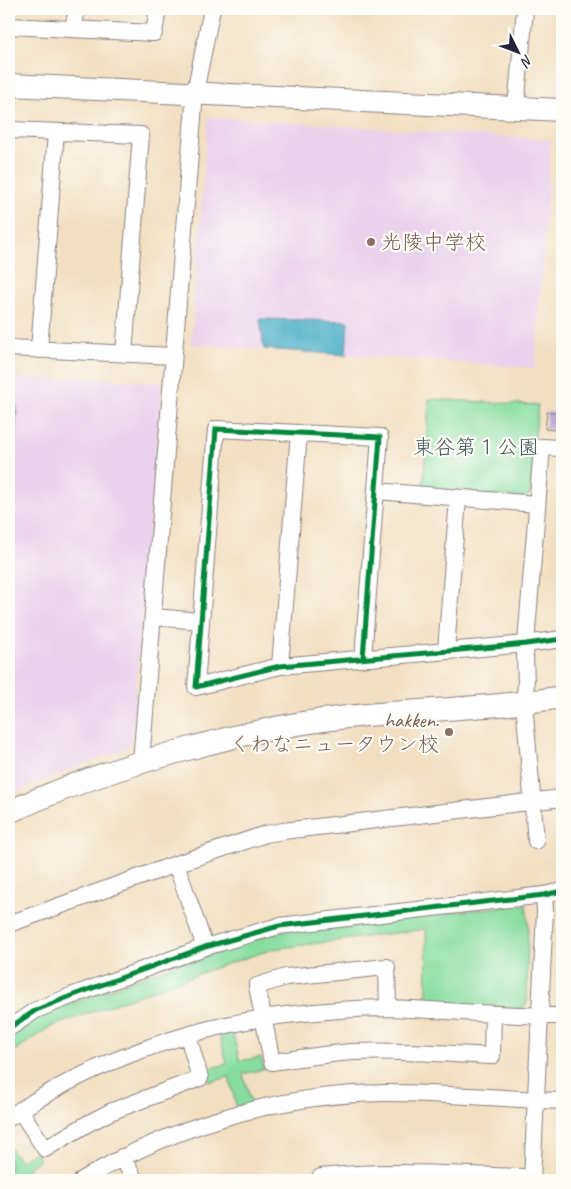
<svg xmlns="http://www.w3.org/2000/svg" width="571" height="1189" viewBox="0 0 571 1189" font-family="Caveat,'Klee One',sans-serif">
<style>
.built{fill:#ead1ec}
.green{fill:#87dda0;stroke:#54806e}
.water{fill:#49afc8;stroke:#366882}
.building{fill:#baabda}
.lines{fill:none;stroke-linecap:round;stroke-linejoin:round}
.street-casing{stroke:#8a807e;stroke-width:18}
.secondary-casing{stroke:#8a807e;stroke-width:24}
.street{stroke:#fff;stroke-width:16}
.secondary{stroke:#fff;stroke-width:22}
.cycleway-casing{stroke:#fdfcf7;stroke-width:8}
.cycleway{stroke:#00873e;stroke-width:5}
.education-dot{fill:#8d6e63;stroke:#fdfcf7;stroke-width:2}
.labels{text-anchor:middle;stroke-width:4.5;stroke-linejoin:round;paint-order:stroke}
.education-label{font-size:21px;fill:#785e54;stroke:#fdfcf7;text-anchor:start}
.park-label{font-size:21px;fill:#405a59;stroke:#fdfcf7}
</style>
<rect width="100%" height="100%" fill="#fdfcf7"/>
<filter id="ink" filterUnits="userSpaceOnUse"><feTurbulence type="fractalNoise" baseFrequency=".02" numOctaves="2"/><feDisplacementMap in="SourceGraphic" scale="10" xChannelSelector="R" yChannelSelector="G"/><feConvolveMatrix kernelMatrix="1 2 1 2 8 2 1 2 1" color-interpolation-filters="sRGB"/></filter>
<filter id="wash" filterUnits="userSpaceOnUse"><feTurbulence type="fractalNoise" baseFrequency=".0096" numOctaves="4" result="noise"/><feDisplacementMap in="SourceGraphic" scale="20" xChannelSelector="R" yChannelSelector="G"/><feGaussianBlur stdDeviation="1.12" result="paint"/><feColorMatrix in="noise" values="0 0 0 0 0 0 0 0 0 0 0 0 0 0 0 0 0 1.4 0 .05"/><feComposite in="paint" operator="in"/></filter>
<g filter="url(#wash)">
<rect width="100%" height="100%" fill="#f2dfc1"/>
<!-- built -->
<path class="built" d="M208,117L551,140L535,368L191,344Z
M9,377L65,380L71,377L162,383L131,741L127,748L81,765L9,795Z"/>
<!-- green -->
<path class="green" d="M429,399L538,405L530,494L526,498L423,489Z
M526,904L528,922L527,1004L521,1009L427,1004L426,929L273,949L215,968L50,1027L9,1055V1036L43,1014L195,957L283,931Z
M232,1031L240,1061L261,1057L264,1069L243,1074L252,1105L237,1109L229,1077L210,1082L207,1069L227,1064L219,1033Z
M9,1147L20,1161L35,1152L40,1160L27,1169L35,1180H9Z"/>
<!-- water -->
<path class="water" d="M260,319L348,321L346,355L264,349Z
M9,406L17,407L15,437H9Z"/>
<g id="blocks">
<!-- building -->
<path class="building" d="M547,412H562V431L545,429Z"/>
</g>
</g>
<g filter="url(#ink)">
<use href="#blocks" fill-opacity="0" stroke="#8a807e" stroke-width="1"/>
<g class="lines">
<defs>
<path id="street" d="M9,26L154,33L158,9
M73,29L77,9
M516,108L525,9
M9,130L141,135L124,354
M9,348L173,356
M39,350L56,132
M376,491L537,504
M153,617L201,621
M446,650L458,498
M363,658L380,437L216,429L196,687L280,666L526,644L562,639
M280,666L299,433
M141,762L195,92L212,9
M536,841L524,703L526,684L525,655L542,447L562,448
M176,864L205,947
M9,924L176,864L266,834L283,831L562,798
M388,1008L387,967L286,977L257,986L272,1062C299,1058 326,1054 353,1052C399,1050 446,1054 492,1056L493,1015
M9,1028L36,1010L71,996L205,947L279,926L544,895L562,891
M20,1110L45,1149L87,1124L110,1112L200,1078L188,1036
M9,1118C80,1068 178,1031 264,1018C289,1014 314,1012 339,1010C355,1009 372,1008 388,1008C446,1010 504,1016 562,1016
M122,1157L135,1180
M82,1180C172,1126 279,1094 384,1093C444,1093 503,1099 562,1101
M532,1180L545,911L544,895"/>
<path id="secondary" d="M9,85L562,110
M9,812C65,786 124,766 184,750C237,735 292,723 347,717C419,709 491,709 562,697
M322,1180C388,1172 455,1178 521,1180"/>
</defs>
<!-- street casing -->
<use href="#street" class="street-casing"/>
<!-- secondary casing -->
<use href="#secondary" class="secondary-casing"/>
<!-- street -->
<use href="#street" class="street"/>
<!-- secondary -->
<use href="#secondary" class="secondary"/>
<defs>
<path id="cycleway" d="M363,658L380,437L216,429L196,687L280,666L526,644L562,639
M9,1028L36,1010L71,996L205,947L279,926L544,895L562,891"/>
</defs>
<!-- cycleway casing -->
<use href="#cycleway" class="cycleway-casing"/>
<!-- cycleway -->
<use href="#cycleway" class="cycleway"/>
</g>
</g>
<!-- markers -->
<g class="education-dot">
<circle cx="371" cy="242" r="5"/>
<circle cx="449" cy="732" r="5"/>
</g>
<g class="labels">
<!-- education labels -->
<g class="education-label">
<text x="381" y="249">光陵中学校</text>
<text x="439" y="727" text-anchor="end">hakken.<tspan x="439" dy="24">くわなニュータウン校</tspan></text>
</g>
<!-- park labels -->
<g class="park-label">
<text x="476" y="454">東谷第１公園</text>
</g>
</g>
<!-- margin -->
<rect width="571" height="1189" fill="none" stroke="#fdfcf7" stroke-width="30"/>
<!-- north arrow -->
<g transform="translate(518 52) rotate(132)" stroke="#fdfcf7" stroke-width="4" paint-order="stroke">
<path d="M0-4L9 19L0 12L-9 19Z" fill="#22223b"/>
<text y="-8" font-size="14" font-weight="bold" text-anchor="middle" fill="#22223b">N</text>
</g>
</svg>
